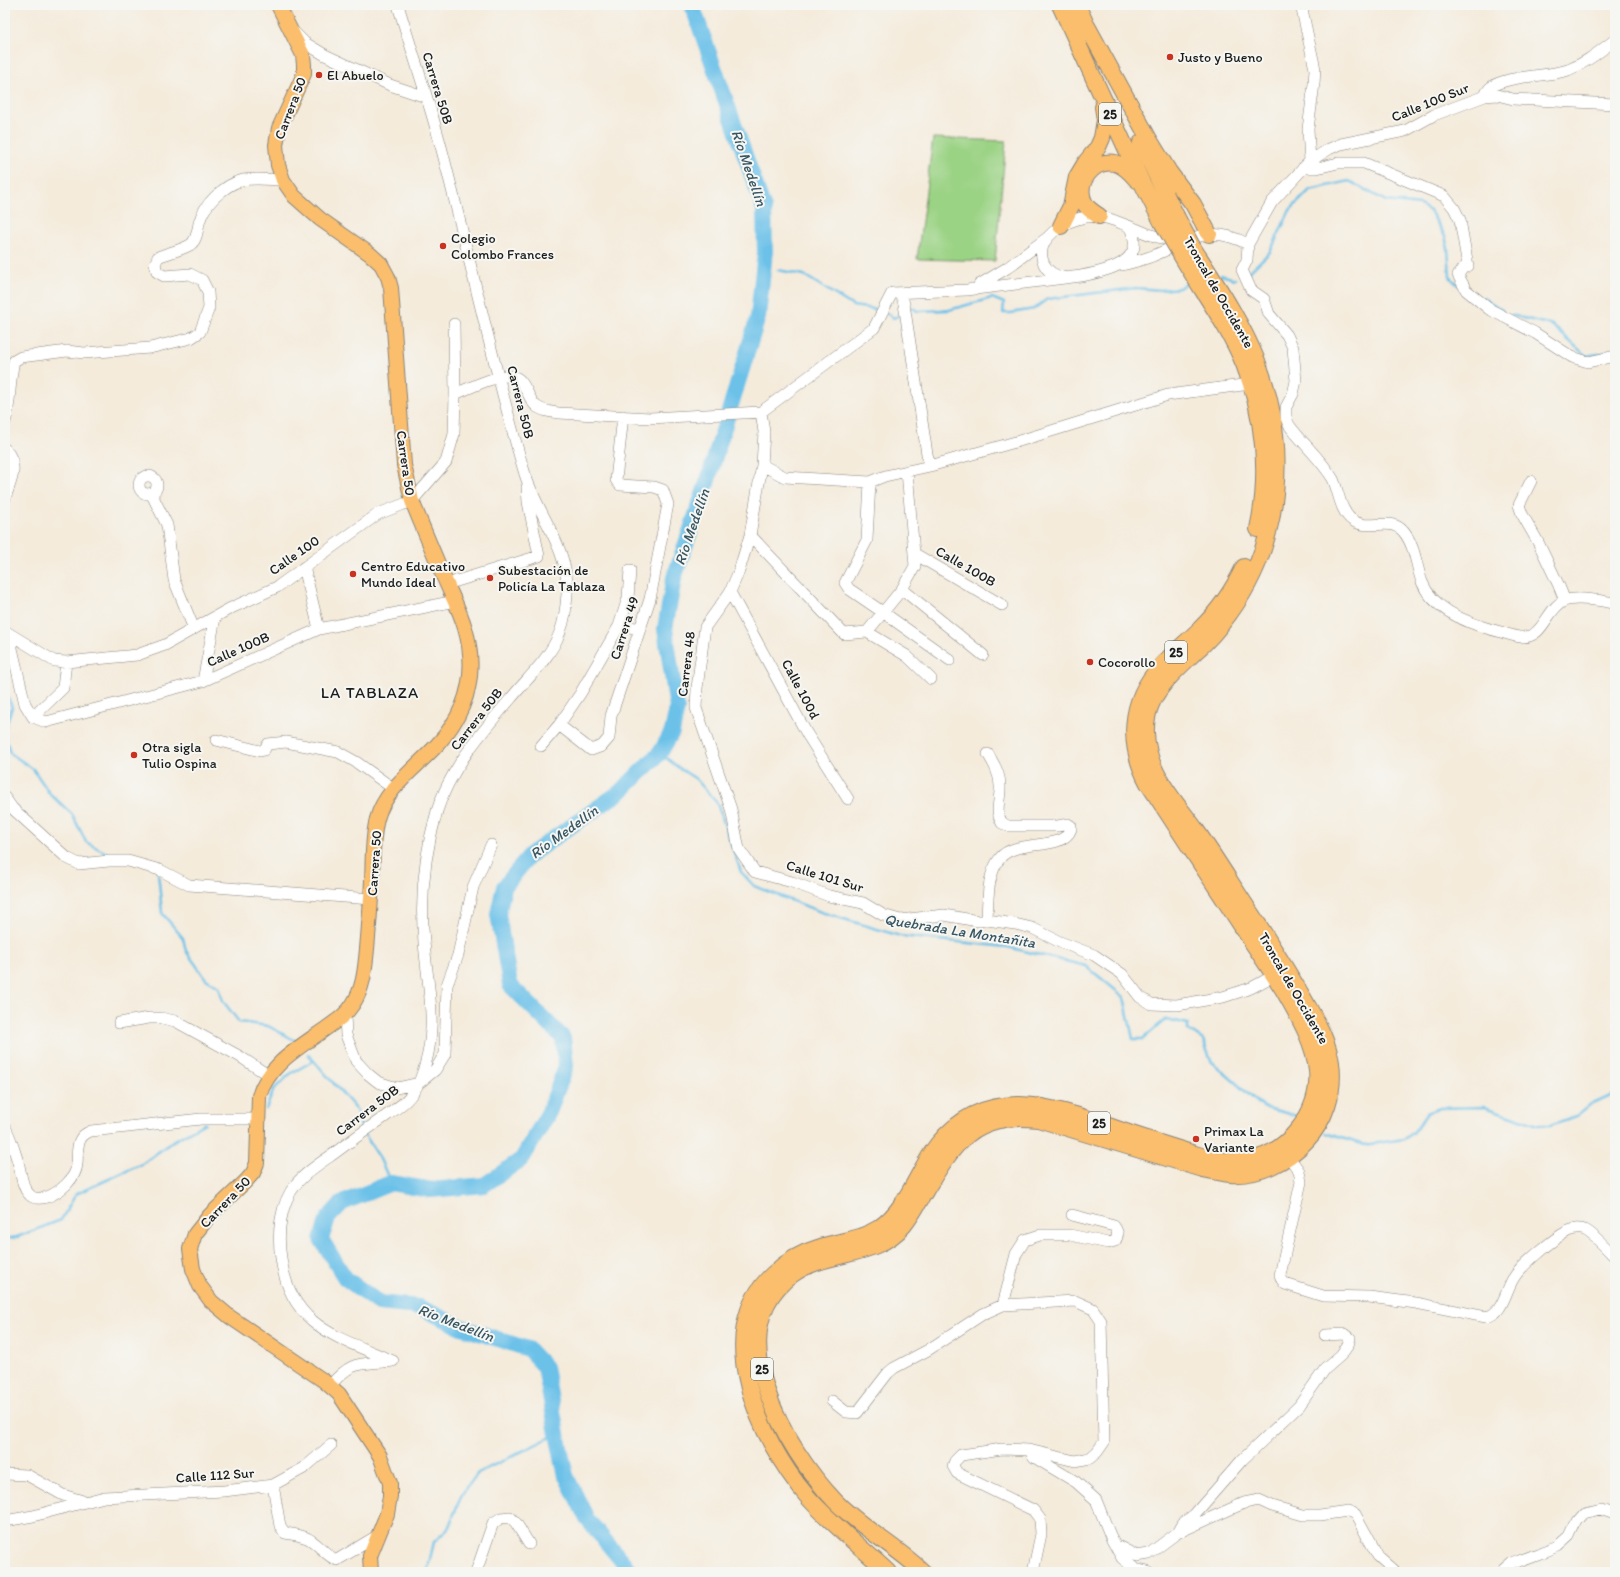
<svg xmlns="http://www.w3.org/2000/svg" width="1620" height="1577" viewBox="0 0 1620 1577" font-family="Itim,sans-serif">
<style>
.green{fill:#9bd385;stroke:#5c7850}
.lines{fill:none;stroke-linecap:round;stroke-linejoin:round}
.stream{stroke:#6cc1e9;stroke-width:2.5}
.river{stroke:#6cc1e9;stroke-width:16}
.minor-casing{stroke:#88847c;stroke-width:12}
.major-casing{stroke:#88847c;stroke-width:16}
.highway-casing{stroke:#88847c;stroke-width:18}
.minor{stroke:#fff;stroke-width:11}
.major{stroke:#fabe6d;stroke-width:14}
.highway{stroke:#fabe6d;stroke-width:16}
.highway-bridge-casing{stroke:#88847c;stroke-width:18;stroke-linecap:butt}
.highway-bridge{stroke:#fabe6d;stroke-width:16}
.poi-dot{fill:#c8321e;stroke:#f6f6f2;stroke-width:1.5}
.labels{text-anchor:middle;stroke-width:4;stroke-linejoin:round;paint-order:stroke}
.shield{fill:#f6f6f2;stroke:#5d5d5c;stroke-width:1}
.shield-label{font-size:13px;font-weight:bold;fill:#1c1c1c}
.poi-label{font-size:14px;fill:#1c1c1c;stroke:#f6f6f2;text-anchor:start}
.street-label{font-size:14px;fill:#1c1c1c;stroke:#f6f6f2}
.water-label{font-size:15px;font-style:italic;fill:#385664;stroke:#f6f6f2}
.quarter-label{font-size:16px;letter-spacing:1px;fill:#1c1c1c;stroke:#f6f6f2}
</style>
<rect width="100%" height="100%" fill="#f6f6f2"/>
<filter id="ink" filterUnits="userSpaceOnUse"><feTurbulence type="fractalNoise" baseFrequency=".025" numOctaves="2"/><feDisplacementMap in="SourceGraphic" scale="8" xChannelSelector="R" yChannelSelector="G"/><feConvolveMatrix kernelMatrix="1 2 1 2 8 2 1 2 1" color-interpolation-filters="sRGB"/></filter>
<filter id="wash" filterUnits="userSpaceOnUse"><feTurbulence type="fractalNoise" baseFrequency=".012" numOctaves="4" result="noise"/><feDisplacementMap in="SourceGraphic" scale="16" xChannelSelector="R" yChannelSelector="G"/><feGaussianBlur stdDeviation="0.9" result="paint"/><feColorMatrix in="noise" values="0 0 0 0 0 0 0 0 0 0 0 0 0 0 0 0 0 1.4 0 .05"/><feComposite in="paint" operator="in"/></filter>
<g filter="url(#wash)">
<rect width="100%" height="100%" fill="#f4ebdb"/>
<!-- green -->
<path class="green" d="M933,138L1006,141L995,261L917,259Z"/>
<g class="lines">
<!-- stream -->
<path class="stream" d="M778,270L804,275L853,306L880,310
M1248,273L1270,252L1290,210L1310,190L1349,181L1386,201L1420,205L1430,211L1445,236L1448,249L1450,277L1458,285
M1221,275L1235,279
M1484,298L1502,310
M908,310L913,308L917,311L949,310L992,298L1004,303L1003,313H1011L1034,309L1047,299L1136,288L1161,290L1179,288L1188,282
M886,313L894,318L902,314
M1511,315L1552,325L1586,356L1615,351
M5,691L12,707L5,729
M5,735L10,753L33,769L50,794L72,814L86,842L114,857
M660,753L679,768L696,779L717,803L741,872L754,886L821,912L900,936L1007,947L1086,966L1124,997L1133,1039H1143L1166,1019L1188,1024V1030L1203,1040L1211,1061L1263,1107L1301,1117
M158,872L162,913L183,938L186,951L206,979L219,987L223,1001L239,1022L268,1026L298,1042
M308,1054L356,1109L362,1129
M266,1109L274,1089L290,1074L313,1061
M1326,1133L1364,1145L1404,1139L1413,1133L1427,1113L1440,1108L1485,1107L1538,1125H1550L1576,1116L1591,1104L1615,1093
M365,1135L379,1157L391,1183
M5,1239L17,1237L61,1220L76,1194L142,1164L173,1141L205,1123
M427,1572L434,1542L448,1529L462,1494L478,1473L557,1434"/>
<!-- river -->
<path class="river" d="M631,1572L587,1519L566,1476L557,1434L545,1367L528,1349L461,1327L419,1307L379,1303L345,1278L321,1239L328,1218L342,1203L391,1183L431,1190L484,1185L522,1159L549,1112L566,1066L563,1038L510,985L498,914L504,887L530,855L620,792L660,753L672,732L677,708L665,629L674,578L707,483L758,317L765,252L764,209L692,5"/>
</g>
</g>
<g filter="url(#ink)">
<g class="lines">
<defs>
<path id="minor" d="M1301,5L1315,69L1314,84L1308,129L1310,161
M294,32L305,43L325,55L390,85L426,97
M1485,96C1486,93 1488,90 1490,88C1505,75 1548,77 1568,70C1586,63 1600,51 1615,40
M1615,104L1513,99L1497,95L1485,96L1434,115L1405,131L1341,144L1329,149L1310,161L1272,202L1248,244L1247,260L1242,270L1251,290L1264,299L1269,314L1287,335L1293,348L1296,381L1293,394L1286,407V418L1289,425C1303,444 1321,459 1333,479C1339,492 1340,511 1352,520C1369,532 1389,516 1403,531C1415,545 1416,565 1422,582C1434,612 1472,625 1501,632C1508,634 1515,637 1522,637C1544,638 1546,609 1564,601C1577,596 1601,601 1615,603
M1303,168H1317L1338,163H1364L1444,196L1454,208L1460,220L1468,266L1462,269L1458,275L1466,290L1489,309L1535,333L1572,357L1588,362L1615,356
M1121,265C1131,263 1141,260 1150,257C1190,242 1204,222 1248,244
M1063,277C1055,276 1048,272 1044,264C1032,239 1066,220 1086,217C1105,214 1119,223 1136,229C1149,235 1162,239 1177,241
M979,285L1007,268L1047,238
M901,293L904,304L927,454L930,466L1019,441L1168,395L1250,384
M455,394C470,388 495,375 511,376C525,377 527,398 536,406C542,411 551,412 559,413L650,418L761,412L874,328L892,293L967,290L1081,276C1107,271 1149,262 1129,226
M761,412L764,432L762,465L750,535L739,571L730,592L705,627L697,688L696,708L731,809L739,849L755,872L792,882L829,896L863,903L883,915L900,920L944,915L978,921L987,920C988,900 987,874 1000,858C1016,838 1063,852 1071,829V826L1068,824L1058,826H1008L1002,823C994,810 1001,800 1000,786C1000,774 994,764 988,754
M5,422C11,403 9,381 14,361L21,357L67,351L84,353L150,348L191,338L200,332L209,308L208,292L202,280L190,274L164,276L157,272L155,264L158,257C168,253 181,250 190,245C198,240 197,228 200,220C202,212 209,203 215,197C238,174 253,179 283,180
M5,449C20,466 11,480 5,498
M762,465L785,477L870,482L885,476L930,466
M139 485a9 9 0 1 1 18 0a9 9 0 1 1-18 0Z
M1531,481L1519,505L1522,514L1538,542L1559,586L1565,601
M870,482L867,540L845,583L849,589L884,613L950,660
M151,493L167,525L174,580L194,629
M750,535L844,634L867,632L902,589L915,566L907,471
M915,554L1002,605
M304,567L319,629
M447,584L539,556L528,502L527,487
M902,589L983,655
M730,592L807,734L848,799
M620,625L640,629
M5,631L54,661L66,662L137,655L165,645L229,609L277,587L378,514L412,501L446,462L454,434L455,394L454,324
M867,632L907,656L931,679
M14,637L11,644L25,704L33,717
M203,681L215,618
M33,717L46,722L203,681L319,629L455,601
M33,717L63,688L66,662
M559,725L591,750L602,746L609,738L611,716L650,599L668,504L663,490L654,487L620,485L616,480L623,416
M216,740L260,751L264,750L268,744L286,742L338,752L356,762L394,789
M541,746L559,725L580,694L619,626L628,598L630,570
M5,798L12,808L67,858L79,864L109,861H128L160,870L189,885L371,899
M987,920L1015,924L1032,928L1060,942L1094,955L1122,974L1140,997L1151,1004L1177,1005L1223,997L1251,988L1275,975
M345,1015L346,1035L356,1061L368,1074L378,1082L397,1088L419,1083L435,1070L445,1054L447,985L458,955L473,887L491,845
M119,1023L149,1018H161L175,1021L239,1056L268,1075
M5,1127C11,1138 14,1150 18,1162C21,1171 21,1185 28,1193C33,1200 40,1199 47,1197C60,1192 76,1179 77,1164C78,1157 76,1148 80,1140C82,1135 86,1133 91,1131L201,1119H258
M1289,1157L1299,1171L1301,1182L1280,1275L1282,1280L1285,1284L1323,1296L1369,1297L1416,1303L1486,1317C1503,1314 1505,1292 1513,1279C1521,1265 1553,1239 1568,1231C1573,1229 1580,1228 1585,1230C1595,1235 1607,1249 1615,1257
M1003,1305L1016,1254L1025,1240L1040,1235H1070L1108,1243L1115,1241C1119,1235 1118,1232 1114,1226L1072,1215
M393,1361C338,1337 290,1327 281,1258C277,1233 280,1204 296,1184C306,1172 320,1163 332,1155C349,1142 366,1130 383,1118C399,1107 412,1099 420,1080C440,1031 428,992 424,942C420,899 425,852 437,811C451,765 489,724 519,689C534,672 552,654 560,632C565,620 566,607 567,594C570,548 536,513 524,471C493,366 470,259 443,154C430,104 413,55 398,5
M330,1386C352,1359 361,1365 393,1361
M832,1401L846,1412L857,1413L888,1373L894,1368L928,1350L983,1314L1003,1305L1075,1301L1093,1309L1101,1321L1104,1442L1097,1452L1090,1458L1075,1461L1029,1450L1002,1449L961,1455L955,1461L953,1466L957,1473L1033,1510L1040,1519L1041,1534L1033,1572
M1030,1451L1034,1457L1076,1482L1096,1500L1112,1540L1122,1558L1135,1569L1148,1572
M5,1474L27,1475L63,1495L86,1502
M273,1485L304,1468L331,1445
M5,1521L33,1516L104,1497L224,1491L273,1485L280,1526L285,1533C292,1534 300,1535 307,1538C317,1542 328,1558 337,1560L377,1536
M1177,1533L1182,1524L1194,1515L1242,1460L1299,1406L1325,1369L1341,1355L1348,1345L1350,1338L1345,1334L1325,1335
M1117,1548L1120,1547L1137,1556L1149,1554L1177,1533L1244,1503L1259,1500L1272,1506L1303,1515H1320L1348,1511L1355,1514L1378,1556L1396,1572
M476,1572L493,1523L501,1518L510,1517L516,1523L529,1544
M1502,1572L1511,1564L1559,1546L1570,1536L1577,1521L1584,1513L1600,1509L1615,1514"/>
<path id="major" d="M278,5L303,55L304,65V74L279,128L276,145L278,165L283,180L294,196L320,219L370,254L381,264L388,277L391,288L404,465L412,501C423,528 434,554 445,580C452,596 460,611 465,628C478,672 468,711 437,745C418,766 384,790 377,819C372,838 373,860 372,880C371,903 369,926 367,949C365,968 364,987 353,1004C346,1015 338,1020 328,1027C302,1046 269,1063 259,1096L257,1163L253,1173L246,1181L210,1215L195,1234L190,1249L193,1269L200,1286L211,1301L230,1317L324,1381L339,1394L380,1456L390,1483V1496L387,1514L370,1556L371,1572"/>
<path id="highway" d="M1060,5L1143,185L1162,222
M1077,5L1091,35
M1087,26L1150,141L1169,172L1193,204L1209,234
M1141,143L1176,216
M1099,216C1094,213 1088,209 1085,204C1074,184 1092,159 1115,163C1124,165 1131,173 1137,180
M1061,226L1071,206L1077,177L1086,162L1098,147L1102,138L1105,120L1103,107
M1180,253C1201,290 1228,325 1244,364C1264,415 1270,475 1258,529
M888,1572C861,1547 830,1523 806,1495C761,1441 709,1333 773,1274C786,1262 801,1253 818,1248C838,1241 860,1240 879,1228C908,1208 917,1171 938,1144C989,1081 1056,1108 1120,1130C1146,1139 1172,1147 1198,1155C1214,1160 1230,1163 1246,1161C1288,1154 1321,1112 1317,1070C1314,1041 1297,1014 1283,989L1148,783C1127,744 1129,701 1160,667C1172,654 1187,642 1200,629C1218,612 1233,590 1244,567
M923,1572C896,1546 861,1528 835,1501C786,1450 715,1330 793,1274C827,1250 876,1259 904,1225C912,1215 918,1204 924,1193C954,1143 973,1112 1038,1119L1203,1169C1212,1171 1221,1173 1230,1174C1258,1176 1287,1162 1306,1141C1325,1121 1335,1092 1331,1063C1328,1040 1316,1021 1305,1001C1290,975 1274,950 1258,924C1237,893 1217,860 1196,830C1179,806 1156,782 1149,753C1136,704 1164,682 1195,652C1208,641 1219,628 1229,614C1283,541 1289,444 1257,361C1241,321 1216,284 1193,248"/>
</defs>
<!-- minor casing -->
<use href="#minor" class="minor-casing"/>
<!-- major casing -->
<use href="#major" class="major-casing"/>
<!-- highway casing -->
<use href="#highway" class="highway-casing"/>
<!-- minor -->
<use href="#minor" class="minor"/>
<!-- major -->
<use href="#major" class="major"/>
<!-- highway -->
<use href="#highway" class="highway"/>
<defs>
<path id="highway-bridge" d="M1176,216L1193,248
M1162,222L1180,253"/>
</defs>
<!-- highway-bridge casing -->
<use href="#highway-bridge" class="highway-bridge-casing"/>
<!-- highway-bridge -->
<use href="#highway-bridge" class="highway-bridge"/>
</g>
</g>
<!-- markers -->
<g class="poi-dot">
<circle cx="1170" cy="57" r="4"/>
<circle cx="319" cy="75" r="4"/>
<circle cx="443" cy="246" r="4"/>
<circle cx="353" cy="574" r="4"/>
<circle cx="490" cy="578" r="4"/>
<circle cx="1090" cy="662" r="4"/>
<circle cx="134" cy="755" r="4"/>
<circle cx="1196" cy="1139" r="4"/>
</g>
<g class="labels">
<!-- shield labels -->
<g class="shield">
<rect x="1099" y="103" width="22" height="22" rx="3"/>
<rect x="1165" y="641" width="22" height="22" rx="3"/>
<rect x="1088" y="1112" width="22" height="22" rx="3"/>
<rect x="751" y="1358" width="22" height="22" rx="3"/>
</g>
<g class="shield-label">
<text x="1110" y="119">25</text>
<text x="1176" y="657">25</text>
<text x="1099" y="1128">25</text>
<text x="762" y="1374">25</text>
</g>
<!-- poi labels -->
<g class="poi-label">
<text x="1178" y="62">Justo y Bueno</text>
<text x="327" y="80">El Abuelo</text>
<text x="451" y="243">Colegio<tspan x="451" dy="16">Colombo Frances</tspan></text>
<text x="361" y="571">Centro Educativo<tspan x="361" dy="16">Mundo Ideal</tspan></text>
<text x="498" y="575">Subestación de<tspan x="498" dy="16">Policía La Tablaza</tspan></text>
<text x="1098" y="667">Cocorollo</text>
<text x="142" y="752">Otra sigla<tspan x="142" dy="16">Tulio Ospina</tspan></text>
<text x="1204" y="1136">Primax La<tspan x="1204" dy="16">Variante</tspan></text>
</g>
<!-- street labels -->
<g class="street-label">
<text transform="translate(438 88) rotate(73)" y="5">Carrera 50B</text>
<text transform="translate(1430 102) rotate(-22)" y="5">Calle 100 Sur</text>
<text transform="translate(290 108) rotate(-69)" y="5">Carrera 50</text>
<text transform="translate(1219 292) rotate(60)" y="5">Troncal de Occidente</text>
<text transform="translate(521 402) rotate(76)" y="5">Carrera 50B</text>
<text transform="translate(406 463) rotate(82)" y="5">Carrera 50</text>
<text transform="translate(294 555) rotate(-35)" y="5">Calle 100</text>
<text transform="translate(966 566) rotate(30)" y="5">Calle 100B</text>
<text transform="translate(624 628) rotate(-72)" y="5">Carrera 49</text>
<text transform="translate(238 649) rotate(-24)" y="5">Calle 100B</text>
<text transform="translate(686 664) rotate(-83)" y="5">Carrera 48</text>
<text transform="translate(801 689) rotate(62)" y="5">Calle 100d</text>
<text transform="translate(476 719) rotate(-52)" y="5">Carrera 50B</text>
<text transform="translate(374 863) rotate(-86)" y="5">Carrera 50</text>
<text transform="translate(825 876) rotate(17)" y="5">Calle 101 Sur</text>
<text transform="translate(1294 988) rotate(60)" y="5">Troncal de Occidente</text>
<text transform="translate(367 1110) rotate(-37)" y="5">Carrera 50B</text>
<text transform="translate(225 1202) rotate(-46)" y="5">Carrera 50</text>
<text transform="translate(215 1475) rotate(-4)" y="5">Calle 112 Sur</text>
</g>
<!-- water labels -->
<g class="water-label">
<text transform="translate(749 168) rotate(71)" y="5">Río Medellín</text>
<text transform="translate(692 527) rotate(-71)" y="5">Río Medellín</text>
<text transform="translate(564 832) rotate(-36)" y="5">Río Medellín</text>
<text transform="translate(960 931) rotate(9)" y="5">Quebrada La Montañita</text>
<text transform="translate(456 1323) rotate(21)" y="5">Río Medellín</text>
</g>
<!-- quarter labels -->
<g class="quarter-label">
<text x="370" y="698">LA TABLAZA</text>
</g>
</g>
<!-- margin -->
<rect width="1620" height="1577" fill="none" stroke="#f6f6f2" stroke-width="20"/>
</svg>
